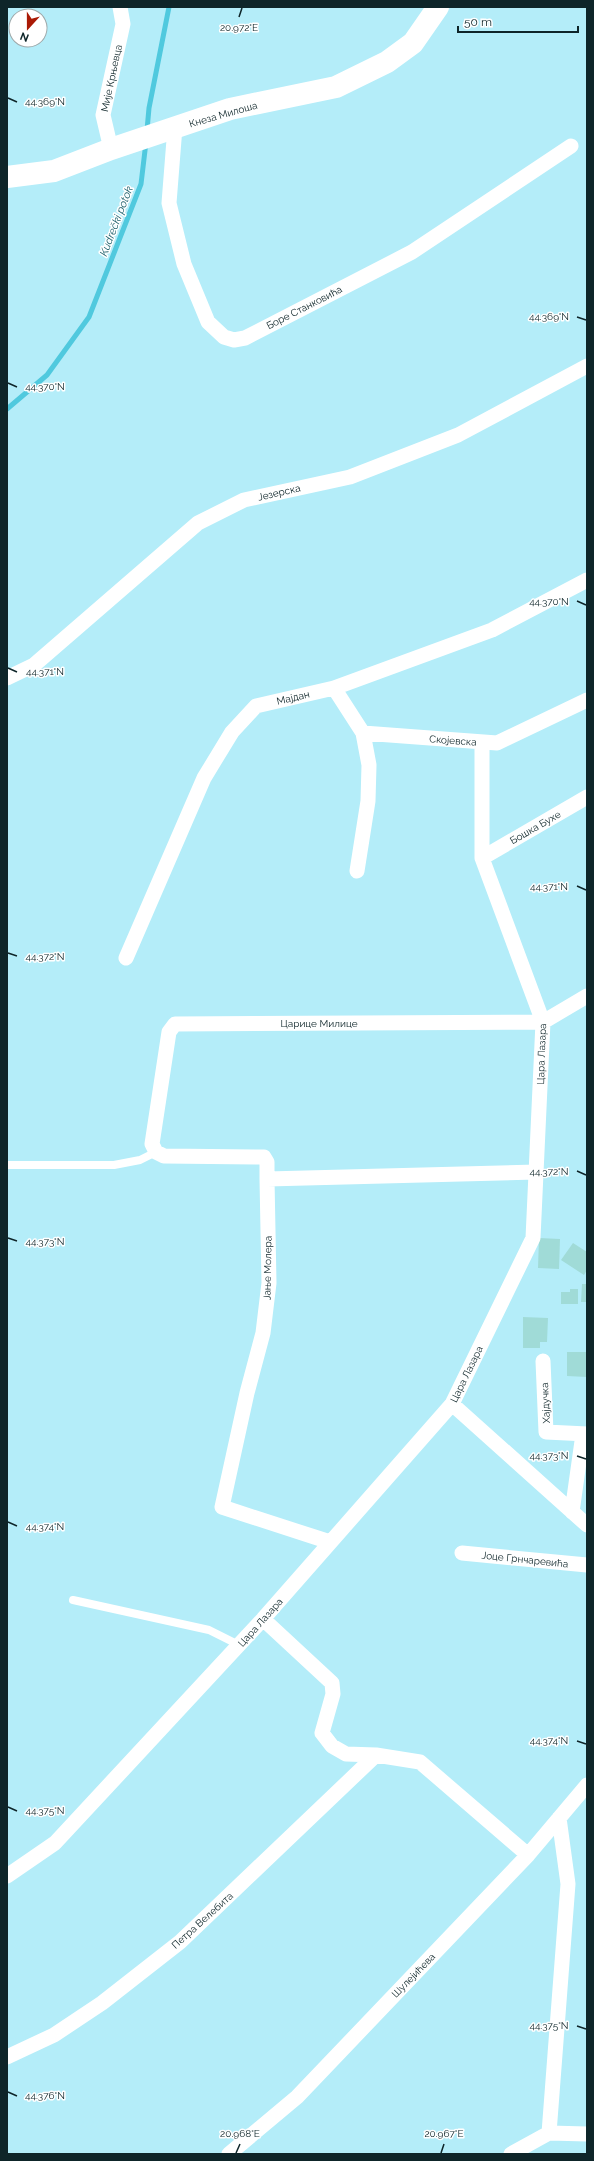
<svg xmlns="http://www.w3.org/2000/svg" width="594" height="2161" viewBox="0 0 594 2161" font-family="Raleway,sans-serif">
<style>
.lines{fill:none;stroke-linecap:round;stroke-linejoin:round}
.stream{stroke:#50c9de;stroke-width:5}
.building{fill:#a0dbd7}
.lane{stroke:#fff;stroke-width:8}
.street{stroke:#fff;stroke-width:15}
.secondary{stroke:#fff;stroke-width:22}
.ticks{fill:none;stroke:#0e2529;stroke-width:1.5}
.labels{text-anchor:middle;stroke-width:3;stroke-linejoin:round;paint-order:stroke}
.street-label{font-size:10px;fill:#0e2529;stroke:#fff}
.water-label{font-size:11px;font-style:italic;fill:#20626d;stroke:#fff}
.ticks-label{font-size:10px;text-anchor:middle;fill:#0e2529;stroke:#fff;stroke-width:3;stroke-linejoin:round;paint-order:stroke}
</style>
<rect width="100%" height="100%" fill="#b4edf9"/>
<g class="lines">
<!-- stream -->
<path class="stream" d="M147,130L149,108L169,7
M7,409L47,375L89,317L141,184L146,142"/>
</g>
<!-- building -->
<path class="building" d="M539,1238L560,1239L559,1269L538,1268Z
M573,1243L587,1252V1270L584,1275L561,1260Z
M582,1284H587V1302H581Z
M570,1289H578V1304H561V1292H570Z
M523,1317L548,1318L547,1342H540V1348H523Z
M567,1352H587V1377L567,1376Z"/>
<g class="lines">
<!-- lane -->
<path class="lane" d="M7,1165H114L140,1160L156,1152
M73,1600L209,1630L239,1645"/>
<!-- street -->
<path class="street" d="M175,127L169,203L184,264L208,322L224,337L234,340L245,338L412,252L571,146
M111,149L103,115L123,24L120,7
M7,678L34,665L198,523L244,500L350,477L458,435L587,366
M334,688L363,733L497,743L587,700
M482,858L587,797
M357,871L368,801L369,765L363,733
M126,958L204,778L232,732L256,706L334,688L492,630L587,580
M267,1179V1162L264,1157L164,1156L156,1152L152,1144L169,1032L175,1024L543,1022L587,996
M543,1361L546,1432L587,1434
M452,1404L587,1525
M572,1512L583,1434
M330,1542L222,1507L247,1393L263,1333L269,1283L267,1179L536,1172
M462,1553L587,1565
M263,1619L332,1683L333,1694L322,1733L332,1746L346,1754L376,1755L420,1762L528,1855
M7,1876L55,1843L263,1619L452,1404L533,1238L543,1022L482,858V742
M7,2057L54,2035L102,2003L180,1942L376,1755
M549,2133L568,1884L559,1818
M229,2154L297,2097L528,1855L587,1785
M511,2154L549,2133L587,2134"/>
<!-- secondary -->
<path class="secondary" d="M7,177L54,171L111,149L230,109L336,87L387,62L413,43L438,7"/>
</g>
<!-- ticks -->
<path class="ticks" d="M239,17L242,8M8,98L17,102M577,317L586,320M8,383L17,387M577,601L586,605M8,668L17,672M577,886L586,890M8,953L17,956M577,1171L586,1175M8,1238L17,1241M577,1456L586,1459M8,1522L17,1526M577,1741L586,1744M8,1807L17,1811M577,2026L586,2029M8,2092L17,2096M236,2153L240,2144M441,2153L444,2144"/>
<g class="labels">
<!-- street labels -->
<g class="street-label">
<text transform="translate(111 78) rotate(-78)" y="4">Мије Крњевца</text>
<text transform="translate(223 114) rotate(-16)" y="4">Кнеза Милоша</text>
<text transform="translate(304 307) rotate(-27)" y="4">Боре Станковића</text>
<text transform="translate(279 492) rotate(-13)" y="4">Језерска</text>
<text transform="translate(293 697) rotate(-13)" y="4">Мајдан</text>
<text transform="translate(453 740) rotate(4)" y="4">Скојевска</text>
<text transform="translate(535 827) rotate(-30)" y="4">Бошка Бухе</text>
<text x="319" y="1027">Царице Милице</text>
<text transform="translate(541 1054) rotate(-88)" y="4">Цара Лазара</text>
<text transform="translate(267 1268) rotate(-89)" y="4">Јање Молера</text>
<text transform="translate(466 1374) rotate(-64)" y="4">Цара Лазара</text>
<text transform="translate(545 1403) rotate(-93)" y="4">Хајдучка</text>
<text transform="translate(525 1559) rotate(6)" y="4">Јоце Грнчаревића</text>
<text transform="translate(260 1622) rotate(-48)" y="4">Цара Лазара</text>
<text transform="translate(202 1920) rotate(-42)" y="4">Петра Велебита</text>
<text transform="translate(413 1975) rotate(-46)" y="4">Шулејићева</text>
</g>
<!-- water labels -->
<g class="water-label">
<text transform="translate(116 221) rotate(-69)" y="4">Kudrečki potok</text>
</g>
</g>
<g class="ticks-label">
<text x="239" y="31">20.972°E</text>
<text x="45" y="105">44.369°N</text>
<text x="549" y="320">44.369°N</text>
<text x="45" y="390">44.370°N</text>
<text x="549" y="605">44.370°N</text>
<text x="45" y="675">44.371°N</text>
<text x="549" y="890">44.371°N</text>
<text x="45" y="960">44.372°N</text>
<text x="549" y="1175">44.372°N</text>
<text x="45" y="1245">44.373°N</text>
<text x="549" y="1459">44.373°N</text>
<text x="45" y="1530">44.374°N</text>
<text x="549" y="1744">44.374°N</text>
<text x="45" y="1814">44.375°N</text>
<text x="549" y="2029">44.375°N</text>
<text x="45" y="2099">44.376°N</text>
<text x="240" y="2137">20.968°E</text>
<text x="444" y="2137">20.967°E</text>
</g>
<!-- border -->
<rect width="594" height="2161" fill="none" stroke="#0e2529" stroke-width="16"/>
<!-- north arrow -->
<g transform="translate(28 28) rotate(201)"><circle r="19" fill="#ffffff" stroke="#9fa8a9"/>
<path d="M0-3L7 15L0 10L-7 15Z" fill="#aa1a05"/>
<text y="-6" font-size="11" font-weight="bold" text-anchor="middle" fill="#0e2529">N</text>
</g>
<!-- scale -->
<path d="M458 26v6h120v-6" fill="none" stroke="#0e2529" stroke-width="2"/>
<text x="464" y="26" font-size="12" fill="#0e2529" stroke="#ffffff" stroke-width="3" paint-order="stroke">50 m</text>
</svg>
